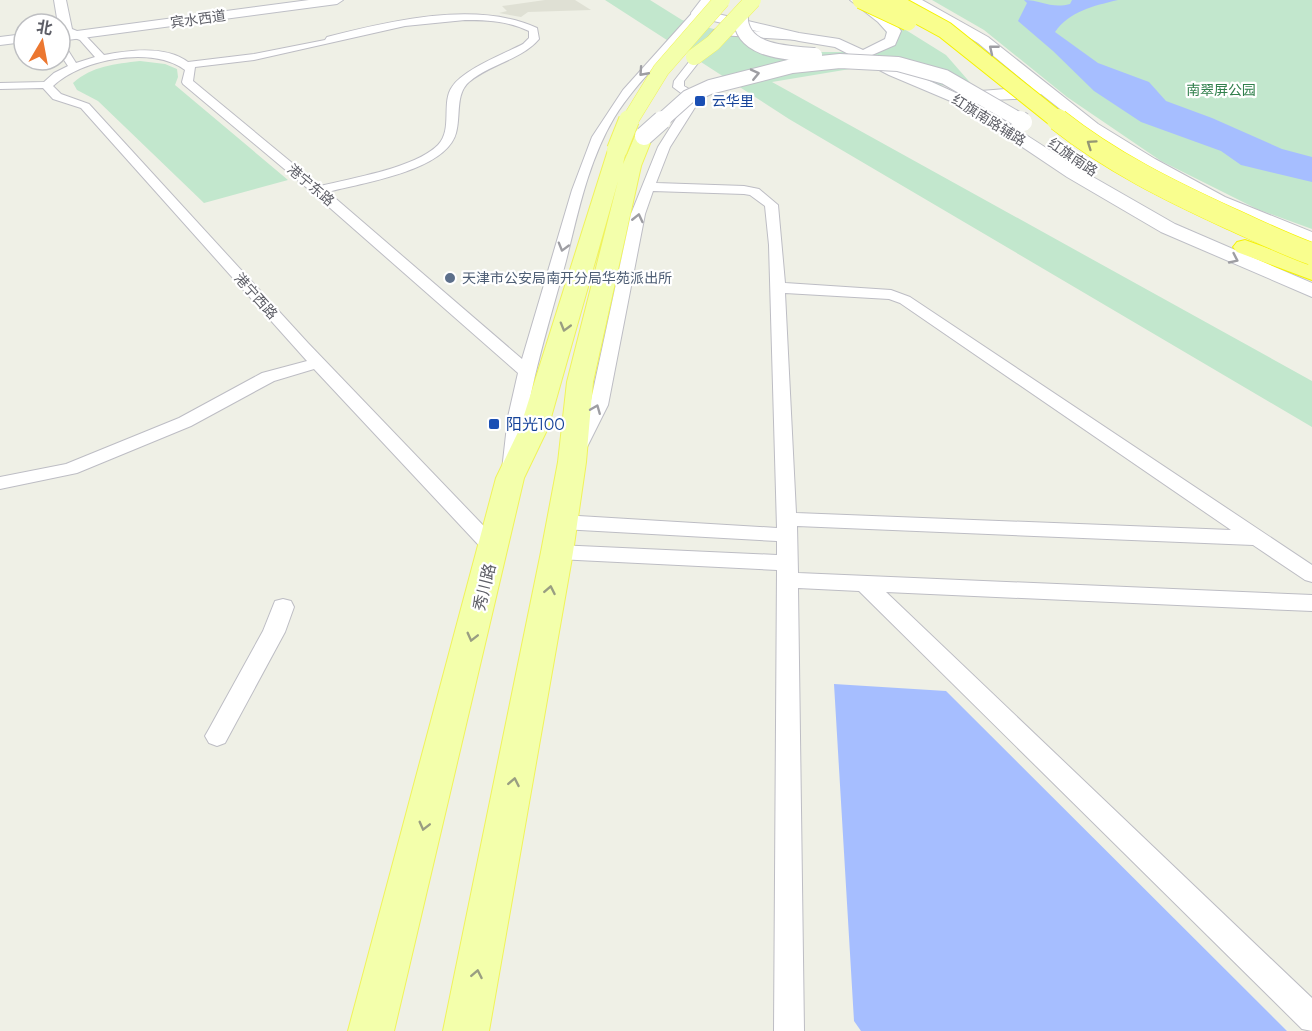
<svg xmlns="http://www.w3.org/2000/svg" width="1312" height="1031" viewBox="0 0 1312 1031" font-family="Montserrat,'Noto Sans SC',sans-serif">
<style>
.education{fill:#dfe0d4}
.green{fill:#c2e7cd}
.water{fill:#a6beff}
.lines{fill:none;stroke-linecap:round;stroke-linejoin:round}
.street-casing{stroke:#bdbdc4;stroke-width:2}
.secondary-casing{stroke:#bebfc6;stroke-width:2}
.primary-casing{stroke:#f0f35b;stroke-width:2}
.highway-casing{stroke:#f5f200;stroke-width:2}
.street{fill:#fff;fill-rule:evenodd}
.secondary{fill:#fff;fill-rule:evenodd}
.primary{fill:#f3ffab;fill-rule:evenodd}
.highway{fill:#f9fe8e;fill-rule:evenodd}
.secondary-bridge-far1-casing{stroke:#bebfc6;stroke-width:16;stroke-linecap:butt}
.secondary-bridge-casing{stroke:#bebfc6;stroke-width:20;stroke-linecap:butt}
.primary-bridge-far1-casing{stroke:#f0f35b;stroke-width:17;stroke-linecap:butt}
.primary-bridge-casing{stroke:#f0f35b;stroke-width:22;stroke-linecap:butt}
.highway-bridge-far1-casing{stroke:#f5f200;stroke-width:19;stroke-linecap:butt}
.highway-bridge-casing{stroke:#f5f200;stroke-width:23;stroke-linecap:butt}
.secondary-bridge-far1{stroke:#fff;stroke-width:14}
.secondary-bridge{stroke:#fff;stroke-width:18}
.primary-bridge-far1{stroke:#f3ffab;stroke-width:16}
.primary-bridge{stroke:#f3ffab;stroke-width:20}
.highway-bridge-far1{stroke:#f9fe8e;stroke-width:17}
.highway-bridge{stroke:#f9fe8e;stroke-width:22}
.oneway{stroke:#9e9ea3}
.oneway2{stroke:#949674}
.oneway3{stroke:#999e82}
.transit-dot{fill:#1a4fb4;stroke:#fff;stroke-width:2}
.service-dot{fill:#5c6f8a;stroke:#fff;stroke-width:2}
.labels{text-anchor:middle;stroke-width:4.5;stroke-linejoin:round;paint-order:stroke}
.far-street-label{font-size:14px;fill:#5d5e66;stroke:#fff}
.far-park-label{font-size:14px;fill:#32804d;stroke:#fff}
.far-transit-label{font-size:14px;fill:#164399;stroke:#fff;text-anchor:start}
.far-service-label{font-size:14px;fill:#4e5e75;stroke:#fff;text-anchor:start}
.transit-label{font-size:16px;fill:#164399;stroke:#fff;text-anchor:start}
.street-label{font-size:16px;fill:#5d5e66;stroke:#fff}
</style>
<rect width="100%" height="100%" fill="#eff0e6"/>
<!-- education -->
<path class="education" d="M545,0H575L591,10L528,12L521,17L499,13L507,11L502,6Z"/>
<!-- green -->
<path class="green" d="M605,0H650L682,20L763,43L813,52H857L886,40L885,17L946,55L974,87L937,85L898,61L772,82L1312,381V427L789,119Z
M932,0H1312V229L1257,209L1161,161L1067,97L984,30Z
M140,61L165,64L177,69L178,77L175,85L288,180L204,203L98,101L77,90L73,83C92,66 115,64 140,61Z"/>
<!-- water -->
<path class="water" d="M1024,0C1041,0 1051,9 1070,4L1072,0H1118C1093,6 1070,11 1055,32L1098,63L1149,82L1166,101L1212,118L1282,149L1312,157V182L1241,165L1221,151L1141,122L1094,91L1053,51L1018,21L1027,3Z
M834,684L946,691L1287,1031H861L854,1021Z"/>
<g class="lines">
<defs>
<path id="street" d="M694,11L702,13C674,49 638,79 614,118C588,162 578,213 566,261C547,330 525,398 520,470L518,474H504L502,470L508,417L518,373L313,193L183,84L182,82L185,70C153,45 81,59 53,86L61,94L89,104L308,343L501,544L504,549L501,554L494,556L487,554L314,369L274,381L191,426L77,473L0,489V477L66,464L179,418L262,373L307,361L81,108L53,99L43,88L0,89V83L44,82L54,73L68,66L60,54V43L64,44L76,63L95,57L80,40L72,37V33L86,36L104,55C129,50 166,45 188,62L254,54L325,40L327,37C390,21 476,0 537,28L539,39C521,60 490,64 469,82C455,94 461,116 456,133C446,171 361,183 328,192L522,359L572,190L592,137L623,90ZM465,20C488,20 508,21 529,31V38L523,44C504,54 464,69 452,87C441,102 453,130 438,145C415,168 352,178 320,186L193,81L195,67L254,60L405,26Z
M717,29L799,34L804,37L799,40L720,35L684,81V86L694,92L699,101L670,147L656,183L744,186L759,189L778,205L785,283L891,290L910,297L1312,565V582L1305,580L1253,545L797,526L798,573L1312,595V611L886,592L1312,998V1031L1302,1029L859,591L798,588L804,1031H774L777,570L557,559L550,557L547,552L550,547L557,545L777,555V541L562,529L555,527L552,522L555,517L562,515L777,528L769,245L765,206L750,195L744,194L653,191L645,214L608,405L584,453H572L569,449L590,405L631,214L658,147L687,101L685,96L673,87L674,81L714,30ZM785,293L889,299L900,303L1231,530L796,513Z
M283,599L291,601L294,607L285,632L225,743L217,746L209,743L205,736L209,729L263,631L275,601Z"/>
<path id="secondary" d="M54,0H66L72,29L77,31L309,0H343L337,4L60,41V24H58Z
M701,0H714L705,11L799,33L839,39L863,50L885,39L887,32L878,22L850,0C871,0 888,14 901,31L895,45L872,55L956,93L1031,87L978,43L907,0H922L988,37L1098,124L1155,159L1225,197L1312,232V245C1293,240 1275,230 1257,223C1178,191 1107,147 1041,94L1033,98L973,101L1079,169L1175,224L1312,283V297L1161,232L1067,177L960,105L889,75L835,47L799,41L692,16L691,13Z
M24,34V42L0,45V37Z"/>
<path id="primary" d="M644,131L650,132L653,136L641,166L593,382L586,462L573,552L489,1031H443L541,552L558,462L567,382L618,181L548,428L524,478L394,1031H348L496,478L520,428L608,150L610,146H624L626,150L623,164L635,136L638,132Z"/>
<path id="highway" d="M1245,240L1312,264V280L1237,252L1233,247L1237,242Z"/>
</defs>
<!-- street casing -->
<use href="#street" class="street-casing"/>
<!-- secondary casing -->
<use href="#secondary" class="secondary-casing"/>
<!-- primary casing -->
<use href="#primary" class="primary-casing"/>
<!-- highway casing -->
<use href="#highway" class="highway-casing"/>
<!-- street -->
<use href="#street" class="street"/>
<!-- secondary -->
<use href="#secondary" class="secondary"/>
<!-- primary -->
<use href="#primary" class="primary"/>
<!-- highway -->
<use href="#highway" class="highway"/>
<defs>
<path id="secondary-bridge-far1" d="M741,13C737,52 787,53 815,55
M660,122L688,97L710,87L792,66L840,61L898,64L945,77L1023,122"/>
<path id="secondary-bridge" d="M1020,120L1023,122
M644,136L662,120"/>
<path id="primary-bridge-far1" d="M694,57L713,43L753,0
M629,122L661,70L722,0"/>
<path id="primary-bridge" d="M617,150L629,120"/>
<path id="highway-bridge-far1" d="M861,0L908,22
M890,0L945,30L1060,122"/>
<path id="highway-bridge" d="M1058,120C1111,162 1170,191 1231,219C1258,231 1284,244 1312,254"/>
</defs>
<!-- secondary-bridge-far1 casing -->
<use href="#secondary-bridge-far1" class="secondary-bridge-far1-casing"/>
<!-- secondary-bridge casing -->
<use href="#secondary-bridge" class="secondary-bridge-casing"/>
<!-- primary-bridge-far1 casing -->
<use href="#primary-bridge-far1" class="primary-bridge-far1-casing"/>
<!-- primary-bridge casing -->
<use href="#primary-bridge" class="primary-bridge-casing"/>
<!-- highway-bridge-far1 casing -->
<use href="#highway-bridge-far1" class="highway-bridge-far1-casing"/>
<!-- highway-bridge casing -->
<use href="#highway-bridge" class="highway-bridge-casing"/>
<!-- secondary-bridge-far1 -->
<use href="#secondary-bridge-far1" class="secondary-bridge-far1"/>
<!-- secondary-bridge -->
<use href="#secondary-bridge" class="secondary-bridge"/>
<!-- primary-bridge-far1 -->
<use href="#primary-bridge-far1" class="primary-bridge-far1"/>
<!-- primary-bridge -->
<use href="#primary-bridge" class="primary-bridge"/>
<!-- highway-bridge-far1 -->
<use href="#highway-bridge-far1" class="highway-bridge-far1"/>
<!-- highway-bridge -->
<use href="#highway-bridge" class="highway-bridge"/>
</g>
<!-- one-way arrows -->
<defs><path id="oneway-chevron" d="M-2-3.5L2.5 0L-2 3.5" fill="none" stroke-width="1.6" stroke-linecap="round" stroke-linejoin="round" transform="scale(1.5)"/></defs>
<g class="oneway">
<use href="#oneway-chevron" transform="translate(993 49) rotate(-141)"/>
<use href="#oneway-chevron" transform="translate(643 72) rotate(132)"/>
<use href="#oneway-chevron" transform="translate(755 74) rotate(-13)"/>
<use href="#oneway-chevron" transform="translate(638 218) rotate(-77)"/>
<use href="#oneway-chevron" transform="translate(563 247) rotate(106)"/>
<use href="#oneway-chevron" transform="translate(1234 259) rotate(25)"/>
<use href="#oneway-chevron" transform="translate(596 409) rotate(-68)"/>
</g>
<use class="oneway2" href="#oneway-chevron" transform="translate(1091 144) rotate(-145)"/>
<g class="oneway3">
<use href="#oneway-chevron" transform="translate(565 327) rotate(106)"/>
<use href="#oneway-chevron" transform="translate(550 590) rotate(-79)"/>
<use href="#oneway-chevron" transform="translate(472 637) rotate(104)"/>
<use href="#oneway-chevron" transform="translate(514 782) rotate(-79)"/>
<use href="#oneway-chevron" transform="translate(424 826) rotate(104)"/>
<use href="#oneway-chevron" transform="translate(477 974) rotate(-79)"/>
</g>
<!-- markers -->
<g class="transit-dot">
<rect x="694" y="95" width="12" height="12" rx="3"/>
<rect x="488" y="418" width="12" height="12" rx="3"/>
</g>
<circle class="service-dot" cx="450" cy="278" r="6"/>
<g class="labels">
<!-- far-street labels -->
<g class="far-street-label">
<text transform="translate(198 19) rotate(-8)" y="5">宾水西道</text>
<text transform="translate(989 120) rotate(32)" y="5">红旗南路辅路</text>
<text transform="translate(1073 157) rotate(34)" y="5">红旗南路</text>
<text transform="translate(311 185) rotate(40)" y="5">港宁东路</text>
<text transform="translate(256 296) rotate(48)" y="5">港宁西路</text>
</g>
<!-- far-park labels -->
<g class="far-park-label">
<text x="1221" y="95">南翠屏公园</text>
</g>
<!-- far-transit labels -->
<g class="far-transit-label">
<text x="712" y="106">云华里</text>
</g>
<!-- far-service labels -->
<g class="far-service-label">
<text x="462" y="283">天津市公安局南开分局华苑派出所</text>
</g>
<!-- transit labels -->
<g class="transit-label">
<text x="506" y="430">阳光100</text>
</g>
<!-- street labels -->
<g class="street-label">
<text transform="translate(484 587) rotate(-76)" y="6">秀川路</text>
</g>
</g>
<!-- north arrow -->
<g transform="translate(42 42) rotate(10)"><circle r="28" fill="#ffffff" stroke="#bebfc2" stroke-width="1.5"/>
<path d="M0-4.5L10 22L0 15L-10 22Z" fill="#ec7730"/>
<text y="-9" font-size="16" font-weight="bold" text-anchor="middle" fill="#5d5e66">北</text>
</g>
</svg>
